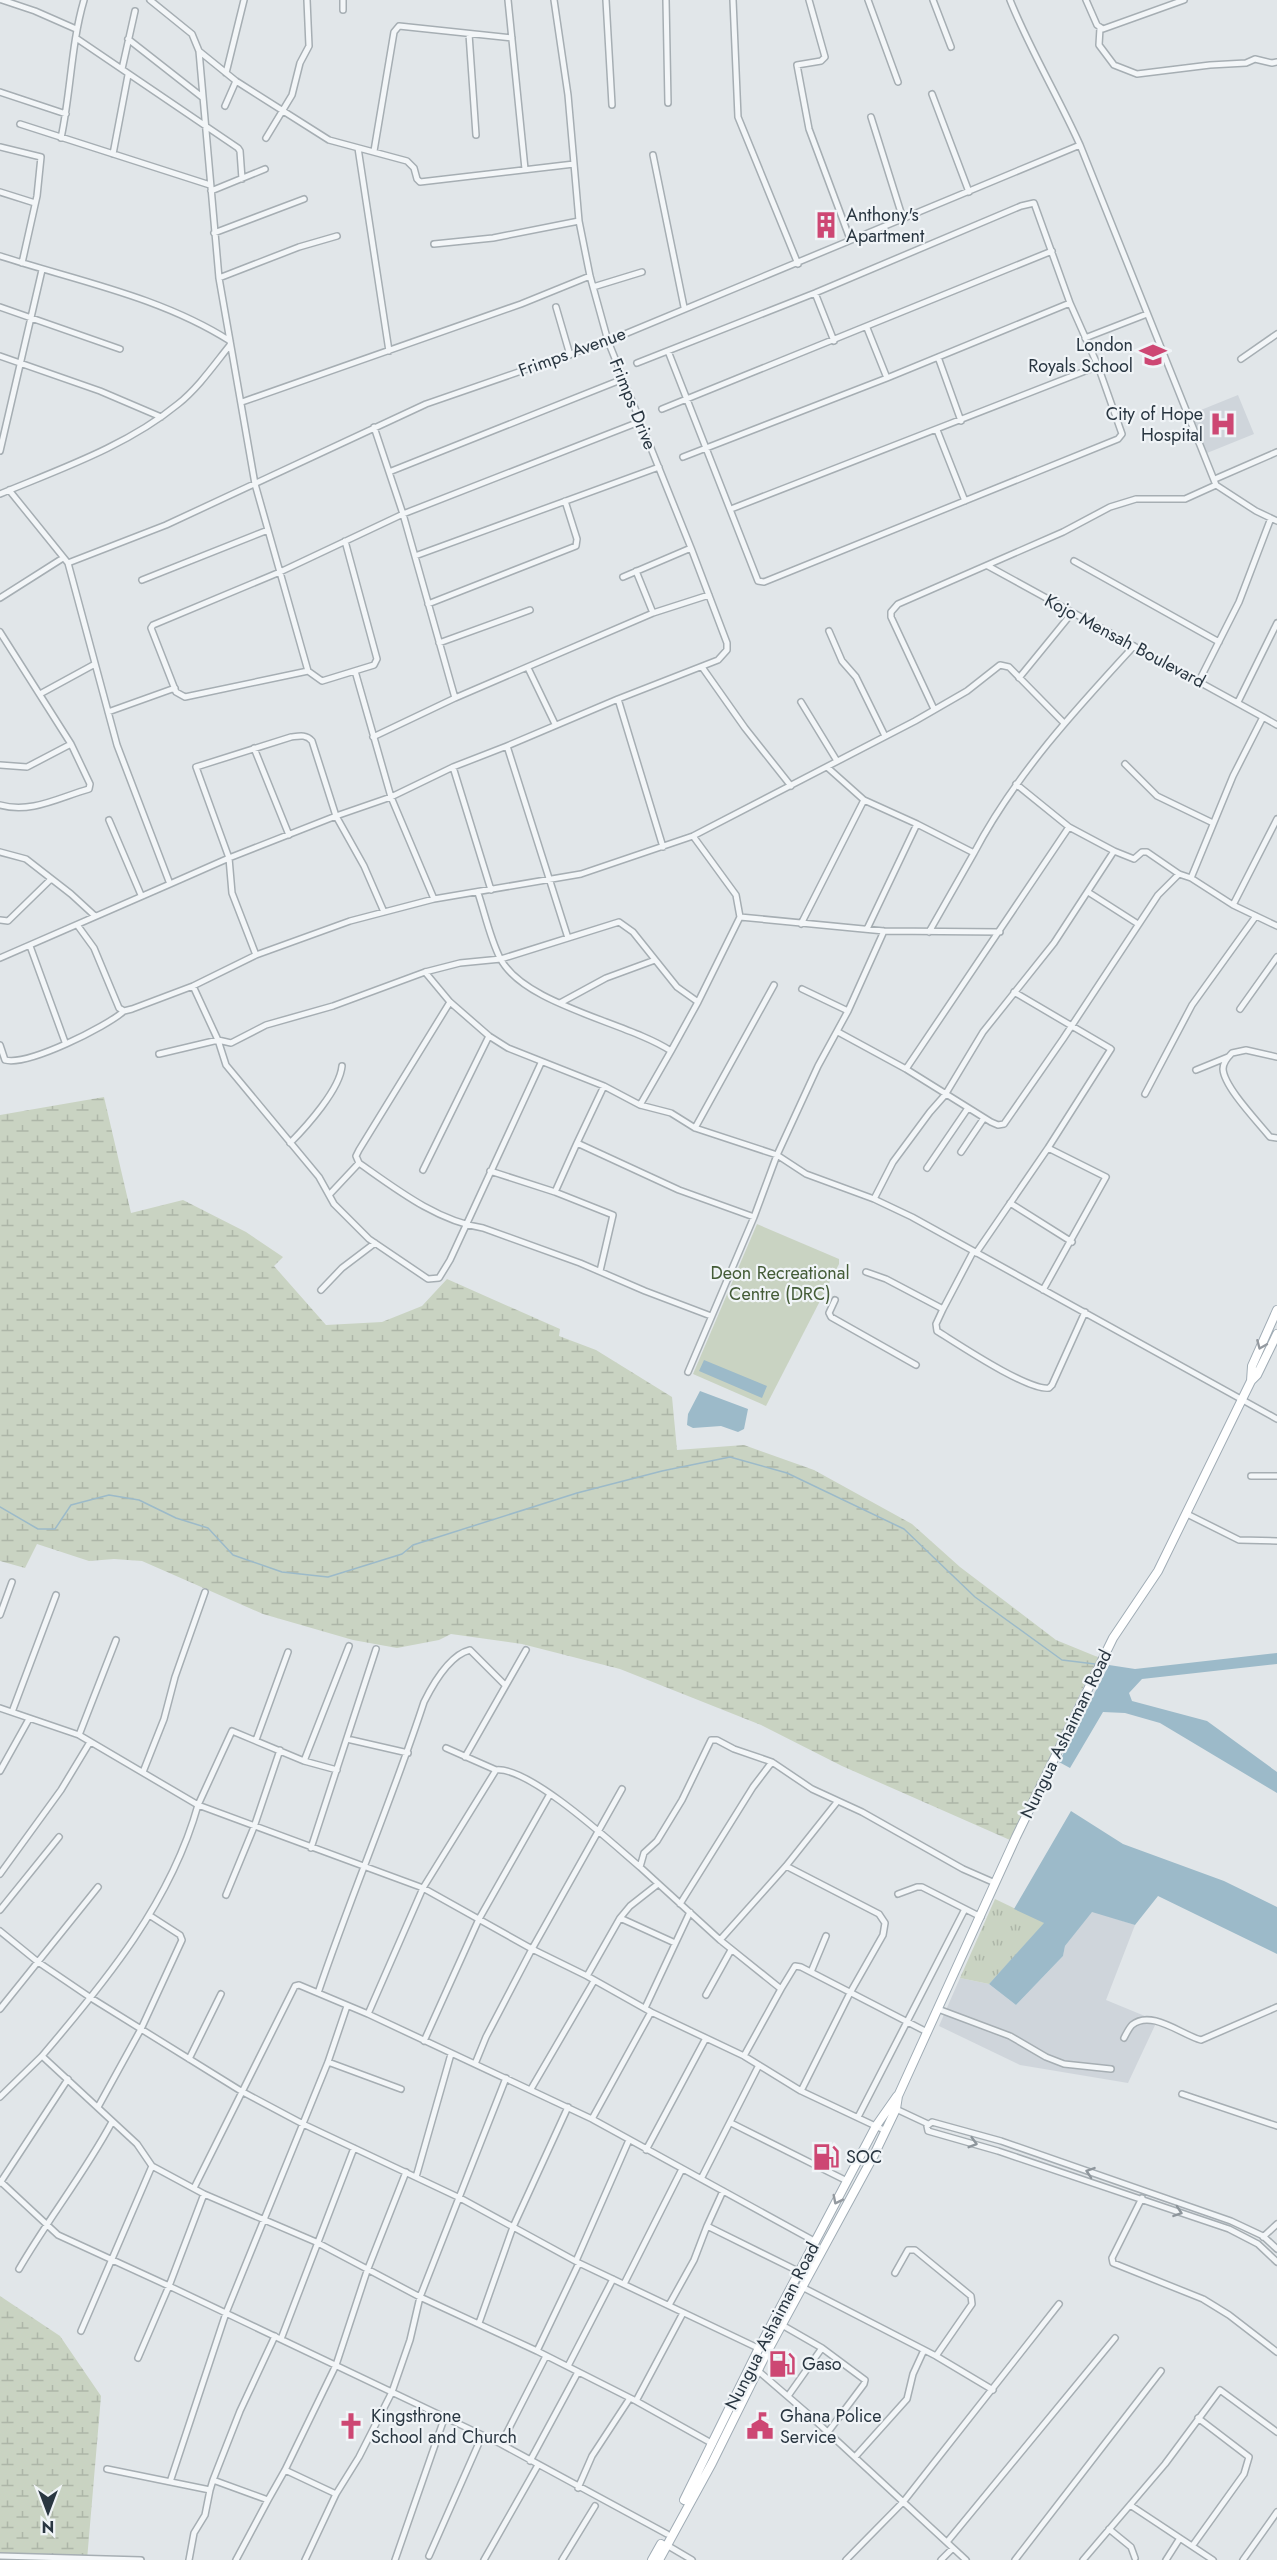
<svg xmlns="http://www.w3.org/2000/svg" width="1277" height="2560" viewBox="0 0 1277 2560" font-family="Jost,sans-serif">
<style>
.built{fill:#cfd5db}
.grass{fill:url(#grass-tufts)}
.wetland{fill:url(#wetland-marsh)}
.park{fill:#c9d3c2}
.water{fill:#9cbac9}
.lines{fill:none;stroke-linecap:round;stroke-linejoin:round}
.stream{stroke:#9cbac9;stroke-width:1.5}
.street-casing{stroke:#a6aeb3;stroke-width:8}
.primary-casing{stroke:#a0acb5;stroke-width:10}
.street{stroke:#f3f6f8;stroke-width:5}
.primary{stroke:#fff;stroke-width:8}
.oneway{stroke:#949aa0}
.oneway2{stroke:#8e969c}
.labels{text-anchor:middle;stroke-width:4.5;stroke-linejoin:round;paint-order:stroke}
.poi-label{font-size:18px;fill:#293641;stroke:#f0f4f7;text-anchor:start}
.street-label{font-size:18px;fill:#293641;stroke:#f0f4f7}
.park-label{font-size:18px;fill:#445c37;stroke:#f0f4f7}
</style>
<defs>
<pattern id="grass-tufts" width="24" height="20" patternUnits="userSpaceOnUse" patternTransform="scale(1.5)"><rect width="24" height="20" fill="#c9d3c2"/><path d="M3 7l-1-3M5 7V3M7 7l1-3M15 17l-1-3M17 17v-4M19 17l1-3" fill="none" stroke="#adb6a8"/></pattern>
<pattern id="wetland-marsh" width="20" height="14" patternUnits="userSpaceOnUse" patternTransform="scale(1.5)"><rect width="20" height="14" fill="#c9d3c2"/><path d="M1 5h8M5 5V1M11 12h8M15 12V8" fill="none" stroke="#adb6a8"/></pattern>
</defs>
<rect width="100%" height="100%" fill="#e1e6e9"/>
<!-- built -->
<path class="built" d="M1238,395L1254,434L1207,453L1191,414Z
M1092,1911L1135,1925L1106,2000L1157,2021L1128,2083L1020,2065L939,2026L960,1978L989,1984L1016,2005L1063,1956L1065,1946Z"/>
<!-- grass -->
<path class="grass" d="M995,1899L1045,1923L989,1984L960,1978Z"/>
<!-- wetland -->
<path class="wetland" d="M104,1097L131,1213L183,1200L246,1232L283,1257L274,1266L326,1325L382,1322L422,1306L447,1279L560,1329L559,1336L596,1350L672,1397L677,1450L744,1445L814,1470L912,1524L960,1567L1056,1640L1100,1658L1091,1671L1010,1840L842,1766L761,1725L620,1669L522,1644L451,1634L439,1640L397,1648L353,1640L263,1614L142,1561L114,1559L89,1561L37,1544L25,1568L0,1561V1115Z
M0,2296L60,2336L101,2396L87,2560H0Z"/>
<!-- park -->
<path class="park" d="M757,1224L839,1259V1264L766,1406L693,1374Z"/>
<!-- water -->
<path class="water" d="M704,1360L767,1386L762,1398L699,1371Z
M700,1391L748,1409L744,1429L738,1432L721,1426L693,1428L687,1425L688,1414Z
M1277,1653V1664L1142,1679L1129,1693L1132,1701L1207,1721L1277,1772V1793L1160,1723L1125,1713L1103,1712L1070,1768L1059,1762L1109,1665L1135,1669Z
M1071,1811L1123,1844L1224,1881L1277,1907V1954L1158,1896L1135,1925L1092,1912L1065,1946L1063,1956L1016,2005L989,1984L1044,1923L1014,1909Z"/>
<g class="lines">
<!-- stream -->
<path class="stream" d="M0,1507L38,1529H55L71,1505L109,1495L139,1500L176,1518L208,1528L233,1555L282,1572L328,1577L402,1554L413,1545L577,1493L662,1471L730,1457L787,1473L904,1529L975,1597L1062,1660L1095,1664"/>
<defs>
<path id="street" d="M2,0L35,11L76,29
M150,0L192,34L199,51L219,278L255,484L308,671L322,681L374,665L377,659L345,541
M508,0L525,169
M554,0L568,95L579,221L590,276L608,341L691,548
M606,0L612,105
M666,0L668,103
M733,0L738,117L798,264
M809,0L825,57L821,61L797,65L809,129L850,239
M868,0L898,82
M933,0L951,47
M1010,0C1030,50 1058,96 1080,145L1216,485L1256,511L1277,521
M1086,0L1097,25L1103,29L1184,0
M343,10V0
M1100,28L1099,45L1114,65L1137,74L1210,65L1246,63L1255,59L1272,63L1277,62
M469,34L476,135
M76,38L238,148L240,151L242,179
M128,39L202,97
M199,51L236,81L329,140L407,161L414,168L417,179L420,182L574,164
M122,69L135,11
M226,73L244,0
M0,92L66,114
M932,94L969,192
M225,106L236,81
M871,117L903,219
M20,124L210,185
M61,138C71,92 71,44 84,0
M266,138L292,95L300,63L309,46L307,0
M0,147L41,157L37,196L22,263
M358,148L389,351
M374,151L394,32L399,26L512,38
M113,154L128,75
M653,155L684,307
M211,191L265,169
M0,192L35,203
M214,233L304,199
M434,244L493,238L579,221
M0,256C78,281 161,297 230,341
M219,278L299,247L337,236
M593,287L642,272
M815,293L834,341
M0,307L120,349
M556,307L570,355
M867,328L887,378
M1085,338L1147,314
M0,356L100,391L161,417
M938,357L961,421
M1241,359L1277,334
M637,363L815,293L1021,206L1034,203L1070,303L1098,366L1122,434L1118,439L764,582L758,581L668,351
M242,402L521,304L590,276
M662,409L1052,251
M374,427L403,514L455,698
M937,430L965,501
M0,451L42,270
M683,457L887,378L1070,303
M389,472L623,379
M1215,479L1277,452
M0,494C60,469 127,446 178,404C198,388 214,365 230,345
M731,509L1098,366
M415,556L659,467
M1074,561L1219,642
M68,563L166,525L426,404L608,341L1080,145
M988,566L1263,717
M636,571L653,613L709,595
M142,580L268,530
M0,598L63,558
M428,604L576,546L577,539L565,501
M829,631L842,661L856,677L885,736
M0,632L71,744L90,784L89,789C60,797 31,814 0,805
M439,643L530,610
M702,667L745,728L791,786
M528,668L555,724
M308,671L185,697L176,692L151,628L153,625L280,572L403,514L639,422
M355,671L391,797L453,767L507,746
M1019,678L1072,613
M1199,681L1239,602L1271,518
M40,694L95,664
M618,699L718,660L727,650V643L691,548L623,577
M801,702L837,761
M1238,702L1277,623
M934,709L891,617V612L898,604L1063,532L1110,507L1136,499H1185L1216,485
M108,712L175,688
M1277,725L1263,717L1233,776L1191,878L1233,905L1277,926
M373,737L455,698L653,613
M254,748L289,835
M1125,764L1157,796L1213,823
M0,765L27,767L71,744
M453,767L491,890
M827,767L864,800L917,824
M1016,784L1069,827L1114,851
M109,820L141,895
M0,852L26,859L71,894L95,916
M170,884L229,858L336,816L312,741C306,734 299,736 291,737L196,767L229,858L232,893L256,955
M1088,892L1138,924
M478,893C485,914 490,938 500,958C524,1005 627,1022 671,1051L640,1105
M1233,905L1277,819
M384,912L364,866L336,816L391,797L434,899
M740,917L884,931L1000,932
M0,920L8,921L51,879
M801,924L864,800
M78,926L94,948L119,1008L124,1011L132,1009L193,986L256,955L350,921L434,899L581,874L693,836L915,721L967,691L1000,665L1009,667L1063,722
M867,929L917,824L974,853C1015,775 1075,710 1134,646
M929,932L974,853
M568,938L507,746L618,699L663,847
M30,946L65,1042
M0,958L170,884L117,745L68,563L9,490
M425,972L450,1002L489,1036L508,1048L604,1086L640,1105L671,1113L695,1128L777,1155L806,1174L874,1199L912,1217L1277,1419
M193,986L218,1040L231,1043L266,1025L333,1006L425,972L460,963L501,959L619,922L633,932L677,987L698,1002L740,917L736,895L693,836
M802,989L848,1011
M450,1002L359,1150L356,1156L359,1163C396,1189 437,1221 483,1228L580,1263L645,1291L711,1316
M560,1003L606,978L655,960
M1240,1009L1277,957
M838,1032L906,1069L991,1122L998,1125L1004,1124L1063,1039L1158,895L1179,874
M0,1045L5,1060C28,1066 106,1027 124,1011
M671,1051L698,1002
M159,1054L218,1040L226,1065L319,1177L334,1204L369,1239L428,1279L439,1278L450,1260L541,1063
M1277,1057L1246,1050L1232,1053C1228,1057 1223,1063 1223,1069C1224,1087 1258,1122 1270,1137L1277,1138
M906,1069L1069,827
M1196,1070L1228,1057
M1145,1094L1192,1005L1256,916
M695,1128L774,985
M290,1143C307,1126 340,1089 342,1066
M577,1143L604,1086
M961,1152L984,1118
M927,1168L968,1108
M423,1170L489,1036
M490,1171L555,1192L577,1143L679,1190L754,1217
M555,1192L613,1215L600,1271
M329,1195L359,1163
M874,1199L893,1162L930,1112L945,1095L983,1032L1054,943L1114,851L1134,859L1142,852H1147L1179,874L1191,878
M1010,1203L1072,1242
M976,1253L1048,1148L1111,1049L1014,992
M866,1272L886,1279L943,1309L936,1324L937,1331C958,1344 1028,1391 1049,1388L1052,1385L1085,1312
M321,1290L342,1268L375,1243
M1043,1290L1106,1177L1048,1148
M835,1300L829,1313L831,1317L916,1365
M943,1309L973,1252
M688,1372L754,1217L777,1155L818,1066L848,1011L884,931
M1251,1476H1277
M1187,1514L1239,1540L1277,1541
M0,1615L12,1582
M0,1708L79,1735L198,1805L232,1731L304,1761L337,1770
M12,1712L56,1595
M79,1735L116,1640
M347,1739L408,1753
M256,1740L288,1652
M446,1748L496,1770
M465,1757L526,1650
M304,1761L349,1646
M0,1771L29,1719
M143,1772L164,1719L175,1677L205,1592
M311,1848L376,1649
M786,1866L879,1914L885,1923L883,1935L850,1993L801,2091
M0,1874L61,1790L90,1742
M898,1894L917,1887H922L981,1917
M226,1895L254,1827L280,1750
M680,1904L753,1787L772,1762L812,1789L862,1812L963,1869L995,1883
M0,1910L59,1837
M620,1918L675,1943
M0,1931L38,1962L91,1998L241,2091L303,2124L460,2198L579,2263L760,2349
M720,1940L640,1867L644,1853L657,1841L682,1800L711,1740H717L734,1749L772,1762
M811,1972L826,1936
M587,1976L620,1918L630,1906L658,1884
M781,1989L795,1966L801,1967L927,2032
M318,1993C351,1895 392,1800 424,1702C433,1684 449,1655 470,1650L505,1685
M706,1995L731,1950
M645,2008L690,1912
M0,2009L98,1887
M938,2009L1010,2036L1046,2057L1064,2064L1111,2069
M368,2014L423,1888L496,1770C529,1766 613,1844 640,1867
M1124,2038C1126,2034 1129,2028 1132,2025C1151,2009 1182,2035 1201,2040L1277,2007
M424,2041L479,1919L550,1794
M744,2056L781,1989L720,1940L786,1866L837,1802
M189,2059L221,1994
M328,2062L401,2089
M475,2064L486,2037L532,1949L622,1789
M531,2089L594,1981
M1182,2094L1277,2126
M0,2097L42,2056
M98,2107L141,2029L182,1940L180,1935L149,1915
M896,2109L928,2124
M858,2117L965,1909
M592,2119L651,2012
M731,2123L847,2181
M646,2150L706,2038
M416,2177L451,2054
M701,2179L759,2065
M0,2181L58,2235L169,2286L204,2194
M0,2183L68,2079
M194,2188L295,1986L299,1985L368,2014L592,2119L816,2242
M1142,2198L1112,2258L1113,2263L1203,2299L1229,2315L1277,2352
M707,2226L723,2191
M1263,2237L1277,2224
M1277,2249L1263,2236L1231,2221L1001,2141L932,2122L927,2126L928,2131L998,2151L1229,2229L1258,2244L1277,2262
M576,2261L629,2140
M19,2269C48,2219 84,2174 112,2122
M895,2273L908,2250H915L971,2296L972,2304L936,2356
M624,2284L682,2169
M802,2287L936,2356L993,2390
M669,2305L694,2260L707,2226L800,2272
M479,2323L513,2227L568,2107
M782,2325L822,2348L865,2380L864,2384L828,2432
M81,2331L152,2166
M281,2339L354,2148
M537,2351L579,2263
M138,2358L169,2286L501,2444L667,2534
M568,2366L613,2279
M756,2369L807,2413L966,2560
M788,2396L822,2348
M636,2401L683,2313
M501,2444L546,2356
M713,2444L636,2401L537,2351L420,2297L316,2242L204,2194L152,2166L137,2144L42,2056C106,1981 171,1902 198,1805L423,1888L532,1949L587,1976L651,2012L744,2056L801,2091L886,2131
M855,2457L907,2399L913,2374L924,2350
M530,2461L578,2372
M107,2469L210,2490L213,2480L268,2500L285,2470L336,2365L367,2271L406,2172
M285,2470L336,2494
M213,2480L240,2411L275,2336
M170,2482L226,2313L328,2062L347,2006
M578,2488L592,2456L630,2398
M1130,2505L1213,2560
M1109,2529L1131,2547L1135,2558
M947,2542L1115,2338
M665,2544L692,2560
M1193,2545L1244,2474L1249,2457L1198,2418
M0,2556L141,2560
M429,2556L482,2436
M189,2560L194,2533L205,2515L210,2490
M236,2560L268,2500
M305,2560L336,2494L359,2457L392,2392L410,2340L420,2297L506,2078
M395,2560L444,2419
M484,2560L538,2465
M562,2560L595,2506
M846,2560L904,2501L1059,2304
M941,2560L953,2548
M1015,2560L1161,2371
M1083,2560L1165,2464L1220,2390L1277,2432
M1166,2560L1180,2538
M1243,2560L1277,2512"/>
<path id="primary" d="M1251,1381L1252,1366L1277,1310
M684,2500L759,2348L847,2181L876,2126L897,2096
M652,2560L661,2544
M659,2560L712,2463L767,2352L874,2155L896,2109L898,2096L1016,1837L1113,1638L1158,1571L1251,1381L1257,1375L1277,1334"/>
</defs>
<!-- street casing -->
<use href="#street" class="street-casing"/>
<!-- primary casing -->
<use href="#primary" class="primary-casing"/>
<!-- street -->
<use href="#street" class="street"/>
<!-- primary -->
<use href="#primary" class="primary"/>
</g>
<!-- one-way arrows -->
<defs><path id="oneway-chevron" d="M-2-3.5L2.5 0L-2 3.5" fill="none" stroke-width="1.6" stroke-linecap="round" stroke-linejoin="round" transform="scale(1.5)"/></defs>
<g class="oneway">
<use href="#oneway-chevron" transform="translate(1261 1345) rotate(113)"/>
<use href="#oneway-chevron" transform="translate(837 2200) rotate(117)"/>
</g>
<g class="oneway2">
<use href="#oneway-chevron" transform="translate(973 2143) rotate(16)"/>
<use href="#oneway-chevron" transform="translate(1090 2172) rotate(-161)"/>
<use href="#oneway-chevron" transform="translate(1178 2212) rotate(19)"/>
</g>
<!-- icons -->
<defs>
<symbol id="building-bare" viewBox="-9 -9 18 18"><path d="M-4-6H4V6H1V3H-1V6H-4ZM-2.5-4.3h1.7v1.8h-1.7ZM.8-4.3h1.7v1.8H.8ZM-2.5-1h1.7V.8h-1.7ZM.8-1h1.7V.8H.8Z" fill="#cd4773" stroke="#f0f4f7" stroke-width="2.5" paint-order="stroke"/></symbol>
<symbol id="school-bare" viewBox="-9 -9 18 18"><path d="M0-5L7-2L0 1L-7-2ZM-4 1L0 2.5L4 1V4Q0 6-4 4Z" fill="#cd4773" stroke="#f0f4f7" stroke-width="2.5" paint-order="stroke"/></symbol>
<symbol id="hospital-bare" viewBox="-9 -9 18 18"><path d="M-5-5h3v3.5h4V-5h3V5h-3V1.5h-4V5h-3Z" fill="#cd4773" stroke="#f0f4f7" stroke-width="2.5" paint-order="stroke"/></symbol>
<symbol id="fuel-bare" viewBox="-9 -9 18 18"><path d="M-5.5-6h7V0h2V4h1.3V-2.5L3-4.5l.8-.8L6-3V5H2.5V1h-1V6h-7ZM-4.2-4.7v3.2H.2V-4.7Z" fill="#cd4773" stroke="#f0f4f7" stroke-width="2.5" paint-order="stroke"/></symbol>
<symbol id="church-bare" viewBox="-9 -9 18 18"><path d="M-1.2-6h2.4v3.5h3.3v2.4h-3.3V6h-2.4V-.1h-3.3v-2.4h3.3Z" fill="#cd4773" stroke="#f0f4f7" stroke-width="2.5" paint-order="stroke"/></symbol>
<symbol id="civic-bare" viewBox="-9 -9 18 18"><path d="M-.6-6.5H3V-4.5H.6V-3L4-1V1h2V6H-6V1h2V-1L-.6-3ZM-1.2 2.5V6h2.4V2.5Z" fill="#cd4773" stroke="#f0f4f7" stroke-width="2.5" paint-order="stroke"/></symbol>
</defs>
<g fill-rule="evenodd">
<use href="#building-bare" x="807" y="206" width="38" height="38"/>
<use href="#school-bare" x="1134" y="336" width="38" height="38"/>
<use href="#hospital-bare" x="1204" y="405" width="38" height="38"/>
<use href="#fuel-bare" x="807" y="2138" width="38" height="38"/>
<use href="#fuel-bare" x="763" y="2345" width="38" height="38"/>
<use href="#church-bare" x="332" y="2407" width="38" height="38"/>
<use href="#civic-bare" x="741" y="2407" width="38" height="38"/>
</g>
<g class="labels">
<!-- poi labels -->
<g class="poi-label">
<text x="846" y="221">Anthony's<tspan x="846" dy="21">Apartment</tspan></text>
<text x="1133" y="351" text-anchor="end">London<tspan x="1133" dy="21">Royals School</tspan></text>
<text x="1203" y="420" text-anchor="end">City of Hope<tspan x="1203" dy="21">Hospital</tspan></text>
<text x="846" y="2163">SOC</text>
<text x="802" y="2370">Gaso</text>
<text x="371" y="2422">Kingsthrone<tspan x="371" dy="21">School and Church</tspan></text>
<text x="780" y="2422">Ghana Police<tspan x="780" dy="21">Service</tspan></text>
</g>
<!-- street labels -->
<g class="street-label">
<text transform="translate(572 352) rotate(-20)" y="6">Frimps Avenue</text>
<text transform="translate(633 404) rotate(68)" y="6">Frimps Drive</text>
<text transform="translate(1125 641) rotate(28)" y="6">Kojo Mensah Boulevard</text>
<text transform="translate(1066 1734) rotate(-64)" y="6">Nungua Ashaiman Road</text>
<text transform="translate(772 2326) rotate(-63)" y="6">Nungua Ashaiman Road</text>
</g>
<!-- park labels -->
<g class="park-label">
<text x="780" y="1279">Deon Recreational<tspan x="780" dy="21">Centre (DRC)</tspan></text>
</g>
</g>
<!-- north arrow -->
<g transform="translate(48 2512) rotate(180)" stroke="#f0f4f7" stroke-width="4.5" paint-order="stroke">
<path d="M0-4.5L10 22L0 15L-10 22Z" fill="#293641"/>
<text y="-9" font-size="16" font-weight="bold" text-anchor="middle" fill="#293641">N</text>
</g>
</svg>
